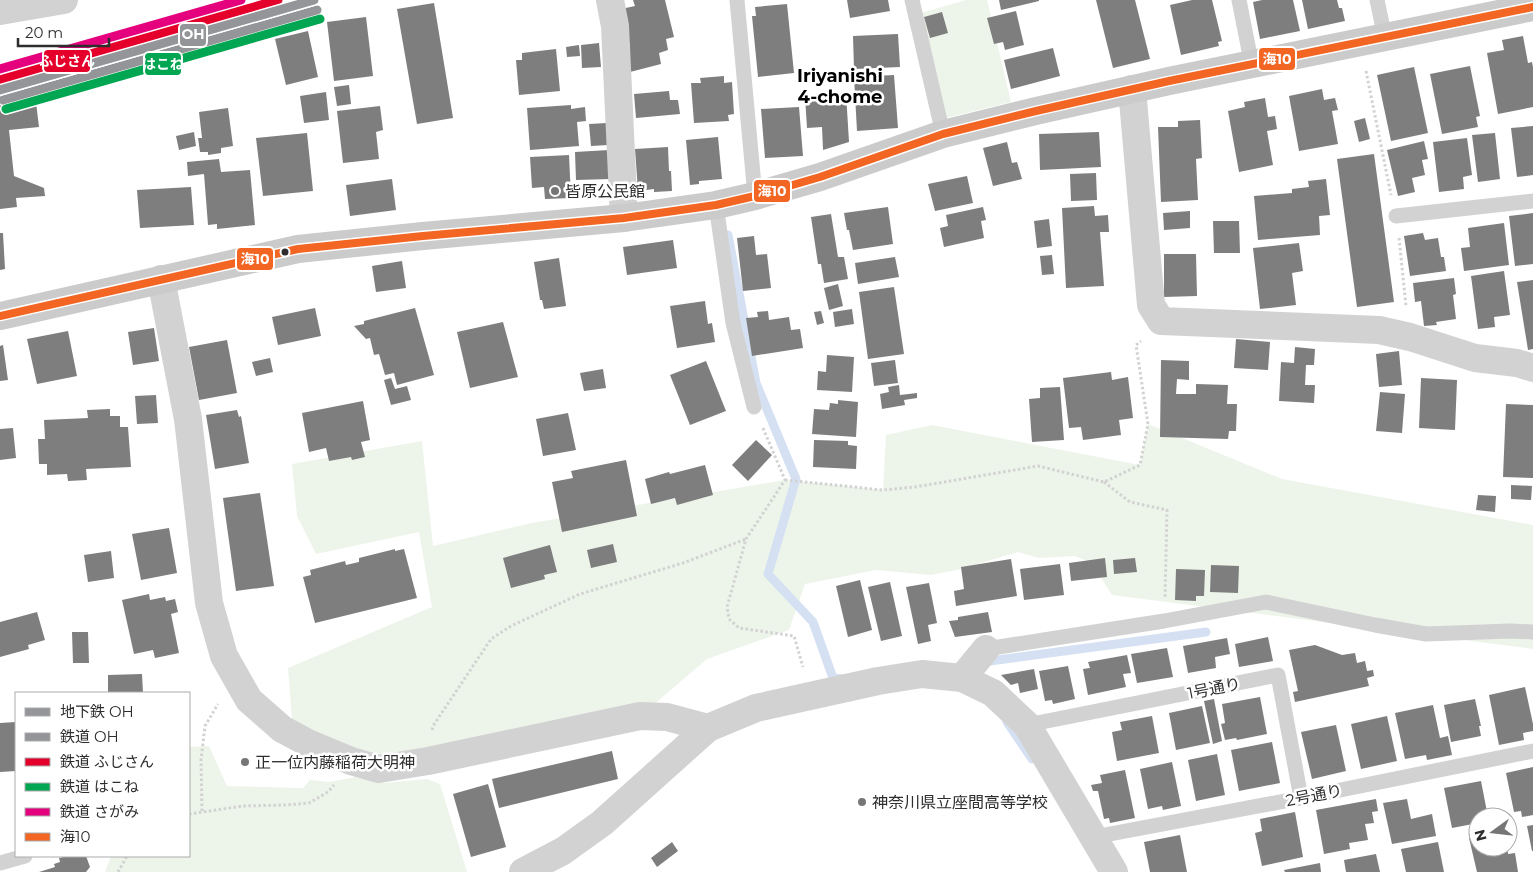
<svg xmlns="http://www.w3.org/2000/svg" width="1533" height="872" viewBox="0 0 1533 872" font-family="Montserrat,'Noto Sans JP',sans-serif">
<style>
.green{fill:#edf5ea}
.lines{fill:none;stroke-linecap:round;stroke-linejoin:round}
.stream{stroke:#d5e1f2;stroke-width:9}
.building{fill:#7e7e7e}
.path{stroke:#d2d2d2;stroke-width:3;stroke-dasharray:2.5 2.5;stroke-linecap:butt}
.service{stroke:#d2d2d2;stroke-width:15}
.minor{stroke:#d2d2d2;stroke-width:28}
.tertiary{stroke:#d2d2d2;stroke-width:28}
.secondary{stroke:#cbcbcb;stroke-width:28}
.bus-1-casing{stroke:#fff;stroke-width:11}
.bus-1{stroke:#f26522;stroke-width:8}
.rail-1-casing{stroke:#fff;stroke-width:12}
.rail-2-casing{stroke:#fff;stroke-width:12}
.rail-3-casing{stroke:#fff;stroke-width:12}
.rail-4-casing{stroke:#fff;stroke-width:12}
.rail-1{stroke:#939598;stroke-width:9}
.rail-2{stroke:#e4002b;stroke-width:9}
.rail-3{stroke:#00a651;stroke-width:9}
.rail-4{stroke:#e5007d;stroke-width:9}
.metro-1-casing{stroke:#fff;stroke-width:12}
.metro-1{stroke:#939598;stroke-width:9}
.poi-dot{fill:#767676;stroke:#fff;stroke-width:2}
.bus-dot{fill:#2d2d2d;stroke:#fff;stroke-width:2}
.labels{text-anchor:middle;stroke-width:5;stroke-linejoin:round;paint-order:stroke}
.poi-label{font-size:16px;fill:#2d2d2d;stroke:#fff;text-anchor:start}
.street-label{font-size:16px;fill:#2d2d2d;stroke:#fff}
.neighbourhood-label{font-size:18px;font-weight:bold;fill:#000;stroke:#fff}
.line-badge{stroke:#fff;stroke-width:2}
.badge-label{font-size:14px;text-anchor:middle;font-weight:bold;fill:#fff}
</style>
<rect width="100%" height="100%" fill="#fff"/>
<!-- green -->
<path class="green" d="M966,0H987L1011,102L946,118L921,13Z
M1148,424L1282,479L1533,525V649L1112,595L1092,563L1075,556L1039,558L1018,552L957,570L931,575L876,570L805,584L789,630L707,659L652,706L393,768L350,751L292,720L288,668L432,607L419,532L316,554L297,516L292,464L422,441L433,546L532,523L785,480L883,490L886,435L932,425L1140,465Z
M209,746L227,786L303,788L310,780L329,782L356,777L385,783L427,779L440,784L467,872H105L111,856H189V747Z"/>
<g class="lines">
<!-- stream -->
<path class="stream" d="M728,235L756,383L796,479L768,574L813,622L833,678L844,679
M990,661L1206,632
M1007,722L1032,759"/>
</g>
<!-- building -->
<path class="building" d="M633,0H665L674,37L666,39L668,50L659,53L661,64L630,72L624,47L630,46L621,9L635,6Z
M847,0H888L890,11L850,18Z
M999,0H1039V1L1001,10Z
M1096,0H1135L1150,59L1113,68Z
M1192,0H1212L1222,41L1218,42L1219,46L1181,55L1170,5Z
M1262,0H1293L1300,31L1260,39L1253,2Z
M1302,0H1337L1339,8H1342L1345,21L1308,29Z
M434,3L453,118L417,124L397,9Z
M787,4L794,73L758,77L752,16H756L755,7Z
M1016,11L1024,45L1005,50L1003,42L994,44L987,18Z
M942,12L948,33L930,38L924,17Z
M366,17L373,76L334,81L327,22Z
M308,31L318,77L286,85L275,39Z
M898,34L900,67L854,69L853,36Z
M1523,36L1528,63L1532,62L1533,67V107L1498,114L1487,53L1504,50L1502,40Z
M599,43L601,67L582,68L581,45Z
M579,45L580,56L567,57L566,47Z
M1053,48L1060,76L1011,89L1004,60Z
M556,49L560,91L519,95L516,60H522V53Z
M1470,66L1480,116L1476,117L1478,127L1442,134L1430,74Z
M1414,67L1428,133L1391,141L1377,75Z
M894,75L898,128L857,131L854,77Z
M724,76V83L732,82L734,114L728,115L729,121L694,123L691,83H701L700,78Z
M349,85L351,104L337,106L334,87Z
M1322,89L1324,100L1335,98L1338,110L1332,111L1338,144L1299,151L1289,96Z
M669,91L670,100H678L680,114L636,118L634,94Z
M326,92L329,120L304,123L300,96Z
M846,93L849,142L823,150L822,127L807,128L805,96Z
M35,94L39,127L9,130L14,176L44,188L45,196L16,198L17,207L0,209V104Z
M1265,98L1268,117L1275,116L1277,129L1267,131L1273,165L1239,172L1228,111L1245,107L1244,102Z
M571,105V109L585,107L586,121L577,122L579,146L530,150L527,108Z
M380,106L383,130L376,132L379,159L343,163L337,111Z
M799,107L803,156L765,158L761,109Z
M228,108L233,146L221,148V153L208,155V152H200L198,138H202L199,112Z
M1365,118L1370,139L1359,142L1354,121Z
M1200,120L1202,158L1196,159L1198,200L1161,202L1158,127H1178V121Z
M607,123L608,145L591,146L589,124Z
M1533,126V175L1517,177L1511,128Z
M194,132L196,146L179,150L176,136Z
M1099,132L1101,167L1040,170L1039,134Z
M307,133L313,191L263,196L256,138Z
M1495,133L1500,179L1478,182L1472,135Z
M718,137L722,179L699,181V184L690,185L686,140Z
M1467,138L1472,175L1463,177L1464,189L1439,192L1433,142Z
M1424,141L1428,159L1422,160L1425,175L1412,178L1415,192L1398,196L1387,150Z
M1007,142L1012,163L1017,162L1022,179L993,186L983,148Z
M668,147L669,171H671L672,191L654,192V189L638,191L635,149Z
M609,150L610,179L576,180L575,152Z
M1374,154L1394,302L1357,307L1337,159Z
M569,155L571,198L545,199L544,187L532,188L530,157Z
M219,159L221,172L250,170L255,225L217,229V224L208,225L204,174L188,176L187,162Z
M1096,173L1097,200L1071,201L1070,174Z
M967,176L973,203L935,211L928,184Z
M392,179L396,210L350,216L346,185Z
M1326,179L1330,215L1319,216L1320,235L1258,240L1254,196L1292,193V189L1309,187L1308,181Z
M191,187L194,225L140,228L137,190Z
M1094,206L1095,216L1108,215L1109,232H1100L1104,286L1066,288L1062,208Z
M888,207L893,244L853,250L849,230H847L844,213Z
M983,207L986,220L981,221L984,238L944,247L940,228L948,226L946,215Z
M1190,211V228L1164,230L1163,213Z
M1533,213V264L1515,266L1509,216Z
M831,214L838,257H844L848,279L824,283L821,264H818L811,217Z
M1049,219L1052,246L1037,248L1034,221Z
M1213,221H1239L1240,253H1214Z
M1504,223L1509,265L1464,271L1461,248L1470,247L1468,228Z
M0,233H3L5,269L0,270Z
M1423,233L1425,240L1438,238L1441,257H1444L1446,271L1410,276L1404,236Z
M754,236L756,255L767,254L771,288L743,291L737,238Z
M673,240L677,268L627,275L623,247Z
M1299,243L1303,271L1292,273L1296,305L1260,309L1253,248Z
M1164,254H1196L1197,296L1164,297Z
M1052,255L1054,274L1042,275L1040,256Z
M895,257L899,277L858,284L855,263Z
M559,258L566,306L544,309L542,300H540L534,262Z
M402,261L406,288L376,292L372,266Z
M1504,271L1510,315L1494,317L1495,327L1478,329L1471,276Z
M1454,278L1456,294L1453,295L1456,319L1436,322L1437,325L1424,326L1421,301L1415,302L1413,283Z
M1533,280V349L1528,350L1517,282Z
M838,284L843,306L829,310L824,288Z
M894,287L904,354L868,359L859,292Z
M705,301L708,324L712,323L715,342L677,348L670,306Z
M315,308L321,336L278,345L272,317Z
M415,308L434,375L397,385L394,373L385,375L379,354L374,355L370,338L366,339L354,326L364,324V321Z
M852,309L854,324L835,327L833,312Z
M768,311L769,320L789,317L791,330L800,329L803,348L752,356L746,318L758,317L757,312Z
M821,311L824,323L817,325L814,312Z
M503,322L518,377L470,388L457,332Z
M154,328L159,361L133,365L128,332Z
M68,331L77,376L37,384L27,339Z
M1236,339L1270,342L1268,370L1234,368Z
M227,340L237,393L199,400L189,347Z
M3,345L8,380L0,381V346Z
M1295,347L1315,349L1314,365H1306L1305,385H1315L1314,403L1279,401L1281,362L1294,363Z
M1399,351L1402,385L1379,387L1376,354Z
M827,355L854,357L852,392L817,390L818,371L826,372Z
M270,358L273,372L256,376L252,362Z
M895,360L898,383L874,386L871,363Z
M1161,360L1189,361V380L1177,379L1176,394H1196V384L1228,385L1227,404H1237L1236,431H1229L1228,439L1160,437Z
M706,361L726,411L690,425L670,375Z
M603,369L606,388L584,391L580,373Z
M1111,372L1112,380L1128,377L1133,418L1119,420L1121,435L1083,440L1081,427L1069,428L1063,378Z
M391,378L395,389L407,386L411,400L391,405L384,380Z
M1421,378L1457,380L1455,430L1419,428Z
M899,385L900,395L917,393V398L904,400L905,405L882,409L880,394L889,392L888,387Z
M1060,387L1064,440L1032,442L1029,399L1040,398V388Z
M1380,392L1405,394L1402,433L1376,431Z
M156,395L158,423L137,424L135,396Z
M838,400L858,402L856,437L812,434L814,409L829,410L830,403L838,404Z
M363,401L370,440L361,442L365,457L352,460L351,457L329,461L326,448L309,452L302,413Z
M1506,404L1533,405V478L1503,477Z
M110,409V416H120V427H128L131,467L86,469L87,480L68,481L67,474L47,475V464H39L38,439H45L44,420L88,418L87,410Z
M237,410L239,417L241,416L249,463L215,469L206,415Z
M568,413L576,450L543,456L536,419Z
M13,428L16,458L0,460V429Z
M756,440L772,455L748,481L732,465Z
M814,440L848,441V445L857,446L856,469L813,467Z
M626,460L637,516L562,532L552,482L573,478L571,471Z
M705,465L713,495L677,505L675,498L651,504L645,479L669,472L670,474Z
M1511,485L1532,486L1531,500L1511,499Z
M260,493L274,586L236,591L223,498Z
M1478,495L1496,496L1495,512L1476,510Z
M169,528L177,573L141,580L132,534Z
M613,544L617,562L591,568L587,550Z
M550,545L557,572L544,575L545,579L511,588L503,558Z
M395,549V551L404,549L417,598L315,623L303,577L311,575L310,570L345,561L346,565L359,562V558Z
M111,551L114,578L88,582L84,555Z
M1105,558L1107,577L1071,581L1069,563Z
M1135,558L1137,572L1114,574L1113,560Z
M1011,559L1017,596L956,606L954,591L964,589L961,567Z
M1060,564L1064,595L1024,600L1020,569Z
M1211,565L1239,566L1238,593L1210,592Z
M1176,569L1205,570L1204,596H1196V601L1175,600Z
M860,580L872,630L848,637L836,586Z
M890,582L902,636L881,641L868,587Z
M929,583L937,623L928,625L931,641L918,644L906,587Z
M149,594L150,600L165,597L166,601L175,599L178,612L171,614L179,653L155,658L153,650L134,654L122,600Z
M37,612L45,640L28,645L29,649L0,657V622Z
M988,612L992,632L955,637L949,621L958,620V617Z
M72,632H88L89,663H73Z
M1268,637L1273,661L1239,667L1235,644Z
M1227,638L1230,654L1215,657L1216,668L1188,673L1183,646Z
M1315,645L1342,655L1355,653L1357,663L1365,661L1367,671L1373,670L1374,676L1367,678L1369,686L1295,702L1293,692L1298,691L1289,650Z
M1167,648L1173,677L1137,683L1131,654Z
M1127,655L1131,673L1123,674L1126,687L1088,695L1083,669L1090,668L1088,662Z
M1068,666L1075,699L1053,704L1052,700L1045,701L1039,671Z
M1034,669L1038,689L1020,693L1018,683L1011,685L1001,675Z
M142,674L143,693H108V675Z
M1525,687L1533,724V731L1523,733L1524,740L1499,745L1489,695Z
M1260,697L1267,734L1237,740L1236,738L1225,740L1221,724L1225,723L1222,704Z
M1214,699L1222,741L1213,744L1204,701Z
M1475,699L1481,726H1479L1481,736L1451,742L1444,705Z
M1433,705L1440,738L1448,736L1452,755L1427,760L1426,755L1405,759L1395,713Z
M1202,706L1210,743L1176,750L1169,713Z
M1152,716L1159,753L1117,761L1112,732L1122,730L1120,722Z
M1387,716L1397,761L1361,769L1351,724Z
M16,722V771L0,772V723Z
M1336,725L1346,771L1312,779L1301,732Z
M1272,742L1280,783L1239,791L1231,750Z
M612,751L618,779L499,808L492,779Z
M1217,754L1225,795L1196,801L1188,760Z
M1172,762L1181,806L1163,810L1162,806L1148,809L1140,769Z
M1533,767V815L1522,817L1521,811L1514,812L1506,773Z
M1125,770L1135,818L1110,823L1109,818L1104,819L1098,791H1093L1091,785L1102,783L1100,775Z
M1481,781L1488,817H1478V823L1452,828L1444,788Z
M488,784L506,847L471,857L453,794Z
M1376,799L1378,811L1372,812L1374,823L1365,824L1368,840L1349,843L1350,849L1324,854L1316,810Z
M1407,799L1411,819L1432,814L1436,836L1392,844L1383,803Z
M1295,812L1303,857L1262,866L1255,833L1262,831L1260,819Z
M1533,825V851H1532L1527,826Z
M1180,835L1187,872H1150L1144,842Z
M1478,836V847H1507L1508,854L1515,853L1518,872H1477L1469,838Z
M672,842L678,851L657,867L651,858Z
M1438,842L1444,872H1406L1401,849Z
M1376,854L1380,872H1346L1344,860Z
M68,856H86L90,867L86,872H39L55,867L54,864L60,862L59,858Z
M1320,863L1321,872H1285L1284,870Z"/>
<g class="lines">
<!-- path -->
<path class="path" d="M1366,71L1391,195
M1399,238L1406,306
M763,428L785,480L746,539L727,607L729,619L739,628L794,636L803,667
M785,480L883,490L915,487L1038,466L1104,482L1140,465L1148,424L1136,345L1141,341
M1104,482L1130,502L1167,510L1165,599
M432,730L433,726L491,639L511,626L580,594L683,563L746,539
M202,811L201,760L205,726L218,704
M189,814L243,806L286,805L309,803L328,792L334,785
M118,872L127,856"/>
<!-- service -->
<path class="service" d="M737,0L755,196
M912,0L943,134
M1239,0L1252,66
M1377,0L1385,38
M716,205L733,323L754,407
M1396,216L1533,201
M986,649L1164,621L1266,602L1375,625L1426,634L1510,631L1533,632
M1027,725L1278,675L1301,798
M1094,837L1301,798L1533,751
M0,863L25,856"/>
<!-- minor -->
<path class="minor" d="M610,0L615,26L624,218
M0,11L64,0
M1132,89L1151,305L1161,321L1379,330L1410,337L1475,358L1517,363L1533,368
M161,279L188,419L209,603L224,656L249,700L282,729L310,744L351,761L379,769L428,761L640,716L667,717L708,728
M986,649L962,678L993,693L1027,725L1114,872"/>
<!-- tertiary -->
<path class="tertiary" d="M523,872L563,851L602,823L708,728L756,708L878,681L922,674L962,678"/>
<!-- secondary -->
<path class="secondary" d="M0,316L298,249L423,236L624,218L716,205L755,196L820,177L943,134L1036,111L1169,81L1533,7"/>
<defs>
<path id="bus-1" d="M0,316L298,249L423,236L624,218L716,205L755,196L820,177L943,134L1036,111L1169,81L1533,7"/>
</defs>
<!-- bus-1 casing -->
<use href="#bus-1" class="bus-1-casing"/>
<!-- bus-1 -->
<use href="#bus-1" class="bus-1"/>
<defs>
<path id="rail-1" d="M3,100L317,10"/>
<path id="rail-2" d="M0,80L278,0"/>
<path id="rail-3" d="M6,109L320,19"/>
<path id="rail-4" d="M0,69L241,0"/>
</defs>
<!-- rail-1 casing -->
<use href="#rail-1" class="rail-1-casing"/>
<!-- rail-2 casing -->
<use href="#rail-2" class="rail-2-casing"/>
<!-- rail-3 casing -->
<use href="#rail-3" class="rail-3-casing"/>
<!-- rail-4 casing -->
<use href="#rail-4" class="rail-4-casing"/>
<!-- rail-1 -->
<use href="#rail-1" class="rail-1"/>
<!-- rail-2 -->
<use href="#rail-2" class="rail-2"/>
<!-- rail-3 -->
<use href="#rail-3" class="rail-3"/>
<!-- rail-4 -->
<use href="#rail-4" class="rail-4"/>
<defs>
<path id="metro-1" d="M0,90L314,0"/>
</defs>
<!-- metro-1 casing -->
<use href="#metro-1" class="metro-1-casing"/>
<!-- metro-1 -->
<use href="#metro-1" class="metro-1"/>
</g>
<!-- markers -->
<g class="poi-dot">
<circle cx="555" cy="191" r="5"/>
<circle cx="245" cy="762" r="5"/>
<circle cx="862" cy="802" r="5"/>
</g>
<circle class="bus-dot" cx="285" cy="252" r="4.5"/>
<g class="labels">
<!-- poi labels -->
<g class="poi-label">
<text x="565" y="197">皆原公民館</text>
<text x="255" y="768">正一位内藤稲荷大明神</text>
<text x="872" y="808">神奈川県立座間高等学校</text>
</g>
<!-- street labels -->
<g class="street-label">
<text transform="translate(1214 688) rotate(-11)" y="6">1号通り</text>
<text transform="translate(1314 795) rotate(-11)" y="6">2号通り</text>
</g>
<!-- neighbourhood labels -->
<g class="neighbourhood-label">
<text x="840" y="82">Iriyanishi<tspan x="840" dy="21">4-chome</tspan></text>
</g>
</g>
<g class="line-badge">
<rect x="179" y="23" width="28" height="24" rx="5" fill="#939598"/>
<rect x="1258" y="47" width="38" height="24" rx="5" fill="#f26522"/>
<rect x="43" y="49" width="48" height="24" rx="5" fill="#e4002b"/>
<rect x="144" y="52" width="38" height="24" rx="5" fill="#00a651"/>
<rect x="753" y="179" width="38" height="24" rx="5" fill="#f26522"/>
<rect x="236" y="247" width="38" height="24" rx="5" fill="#f26522"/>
</g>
<g class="badge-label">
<text x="193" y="39">OH</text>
<text x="1277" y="64">海10</text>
<text x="67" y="66">ふじさん</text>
<text x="163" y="69">はこね</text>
<text x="772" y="196">海10</text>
<text x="255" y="264">海10</text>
</g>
<!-- legend -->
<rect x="15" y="692" width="175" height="165" fill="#ffffff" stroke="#ababab"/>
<rect x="25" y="708" width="25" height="8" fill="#939598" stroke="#ababab"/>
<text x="60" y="717" font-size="15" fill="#2d2d2d">地下鉄 OH</text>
<rect x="25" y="733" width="25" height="8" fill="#939598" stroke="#ababab"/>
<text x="60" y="742" font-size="15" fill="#2d2d2d">鉄道 OH</text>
<rect x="25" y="758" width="25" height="8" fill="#e4002b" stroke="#ababab"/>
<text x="60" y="767" font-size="15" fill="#2d2d2d">鉄道 ふじさん</text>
<rect x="25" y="783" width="25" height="8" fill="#00a651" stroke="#ababab"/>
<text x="60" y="792" font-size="15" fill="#2d2d2d">鉄道 はこね</text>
<rect x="25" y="808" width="25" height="8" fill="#e5007d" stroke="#ababab"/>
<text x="60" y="817" font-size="15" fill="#2d2d2d">鉄道 さがみ</text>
<rect x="25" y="833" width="25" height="8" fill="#f26522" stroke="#ababab"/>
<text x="60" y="842" font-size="15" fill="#2d2d2d">海10</text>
<!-- north arrow -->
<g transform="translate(1493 832) rotate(255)"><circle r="24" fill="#ffffff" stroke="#ababab"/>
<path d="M0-4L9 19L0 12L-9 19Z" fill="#767676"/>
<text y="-8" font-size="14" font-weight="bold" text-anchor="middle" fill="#2d2d2d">N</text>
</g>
<!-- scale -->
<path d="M18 38v8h91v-8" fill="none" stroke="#2d2d2d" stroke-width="2.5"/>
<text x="25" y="38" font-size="15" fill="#2d2d2d" stroke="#ffffff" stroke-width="4" paint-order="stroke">20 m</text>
</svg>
